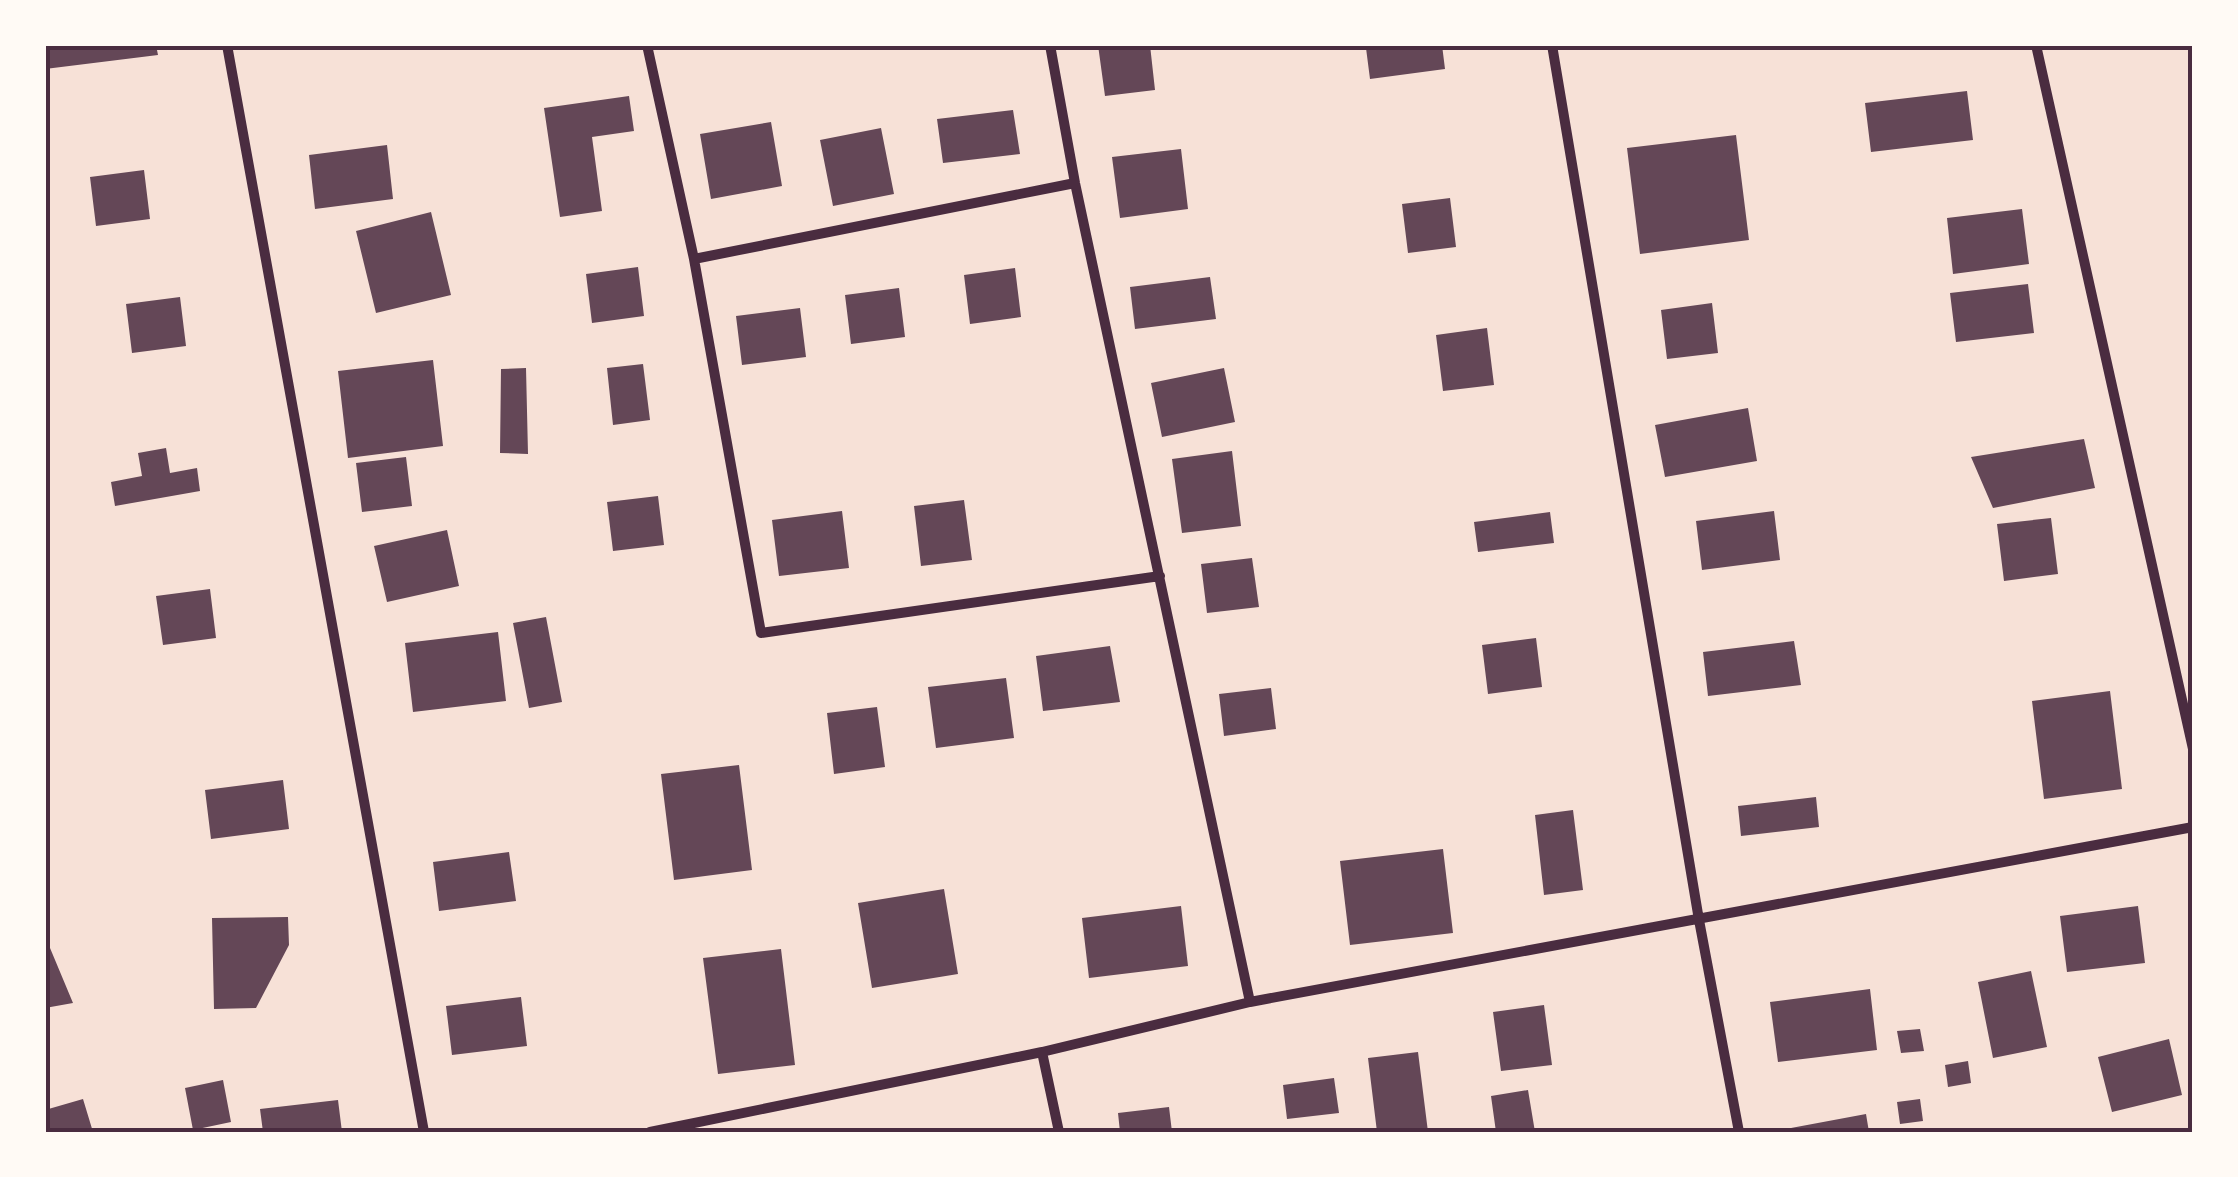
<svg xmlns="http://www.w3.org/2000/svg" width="2238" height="1177" viewBox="0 0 2238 1177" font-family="Commissioner,sans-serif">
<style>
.building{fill:#644757}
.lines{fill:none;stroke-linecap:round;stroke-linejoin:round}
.minor{stroke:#4a2c40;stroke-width:10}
.neatline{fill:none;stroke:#4a2c40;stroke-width:4}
</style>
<rect width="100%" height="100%" fill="#f7e1d7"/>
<!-- building -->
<path class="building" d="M45,45H156L158,55L45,69Z
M1098,45H1150L1155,90L1105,96Z
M1391,45H1442L1445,69L1370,79L1366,48Z
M1967,91L1973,140L1871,152L1865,103Z
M629,96L634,131L592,137L602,211L560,217L544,108Z
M1013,110L1020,154L943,163L937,119Z
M771,122L782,186L711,199L700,134Z
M881,128L894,194L833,206L820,140Z
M1736,135L1749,240L1640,254L1627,148Z
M387,145L393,199L315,209L309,155Z
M1181,149L1188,209L1120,218L1112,157Z
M144,170L150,219L96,226L90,177Z
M1450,198L1456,247L1408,253L1402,204Z
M2022,209L2029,264L1953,274L1947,218Z
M431,212L451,295L376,313L356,231Z
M638,267L644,316L592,323L586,274Z
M1015,268L1021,317L970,324L964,275Z
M1210,277L1216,319L1135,329L1130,287Z
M2028,284L2034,333L1956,342L1950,293Z
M899,288L905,337L851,344L845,295Z
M180,297L186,346L132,353L126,304Z
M1712,303L1718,353L1667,359L1661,310Z
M800,308L806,357L742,365L736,316Z
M1487,328L1494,385L1443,391L1436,335Z
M433,360L443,446L348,458L338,371Z
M643,364L650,420L613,425L607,368Z
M526,368L528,454L500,453L501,369Z
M1224,368L1235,422L1162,437L1151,383Z
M1748,408L1757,461L1665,477L1655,425Z
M2084,439L2095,488L1993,508L1971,457Z
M166,448L170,473L197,468L200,491L115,506L111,482L142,476L138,453Z
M1232,451L1241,526L1182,533L1172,459Z
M406,457L412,506L362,512L356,463Z
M658,496L664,545L613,551L607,502Z
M964,500L972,560L921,566L914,506Z
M842,511L849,568L779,576L772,520Z
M1774,511L1780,560L1702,570L1696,521Z
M1550,512L1554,543L1478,552L1474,522Z
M2051,518L2058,574L2004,581L1997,524Z
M447,530L459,586L387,602L374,546Z
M1252,558L1259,607L1207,613L1201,564Z
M210,589L216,638L163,645L156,596Z
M546,617L562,702L529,708L513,623Z
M498,632L506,701L413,712L405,643Z
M1536,638L1542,687L1488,694L1482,645Z
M1794,641L1801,685L1708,696L1703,652Z
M1110,646L1120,702L1043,711L1036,656Z
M1006,678L1014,738L936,748L928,687Z
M1271,688L1276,729L1224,736L1219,694Z
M2110,691L2122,789L2044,799L2032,701Z
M877,707L885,767L834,774L827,713Z
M739,765L752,870L674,880L661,774Z
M283,780L289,829L211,839L205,790Z
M1816,797L1819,827L1741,836L1738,806Z
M1573,810L1583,890L1544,895L1535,815Z
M1443,849L1453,933L1350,945L1340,861Z
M509,852L516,901L439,911L433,862Z
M944,889L958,974L872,988L858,903Z
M1181,906L1188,966L1089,978L1082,918Z
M2138,906L2145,963L2067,972L2060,916Z
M288,917L289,945L256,1008L214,1009L212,918Z
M45,936L73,1003L45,1008Z
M781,949L795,1065L718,1074L703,958Z
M2031,971L2047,1047L1993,1058L1978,982Z
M1870,989L1877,1050L1778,1062L1770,1002Z
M521,997L527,1046L452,1055L446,1006Z
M1544,1005L1552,1065L1501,1071L1493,1012Z
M1920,1029L1924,1051L1901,1053L1897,1031Z
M2169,1039L2182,1095L2112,1112L2098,1057Z
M1418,1052L1428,1132H1377L1368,1058Z
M1968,1061L1971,1083L1948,1087L1945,1065Z
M1334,1078L1339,1113L1287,1119L1283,1085Z
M223,1080L231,1122L193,1130L185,1088Z
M1528,1090L1535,1132H1496L1491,1096Z
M83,1099L93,1132H45V1110Z
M1920,1099L1923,1121L1900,1124L1897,1102Z
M338,1100L342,1132H263L260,1109Z
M1169,1107L1172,1132H1120L1118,1113Z
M1866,1114L1869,1132H1791V1128Z"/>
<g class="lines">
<!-- minor -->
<path class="minor" d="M227,45L424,1132
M647,45L694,259L761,633L1160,576
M1050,45L1075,183L1250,1002
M1552,45L1699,920L1739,1132
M2036,45L2193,749
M694,259L1075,183
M1042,1052L1059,1132
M650,1132L1042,1052L1250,1002L2193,827"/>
</g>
<!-- border -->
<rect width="2238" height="1177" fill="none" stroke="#fffaf5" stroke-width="95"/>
<rect x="48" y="48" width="2142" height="1082" class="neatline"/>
</svg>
